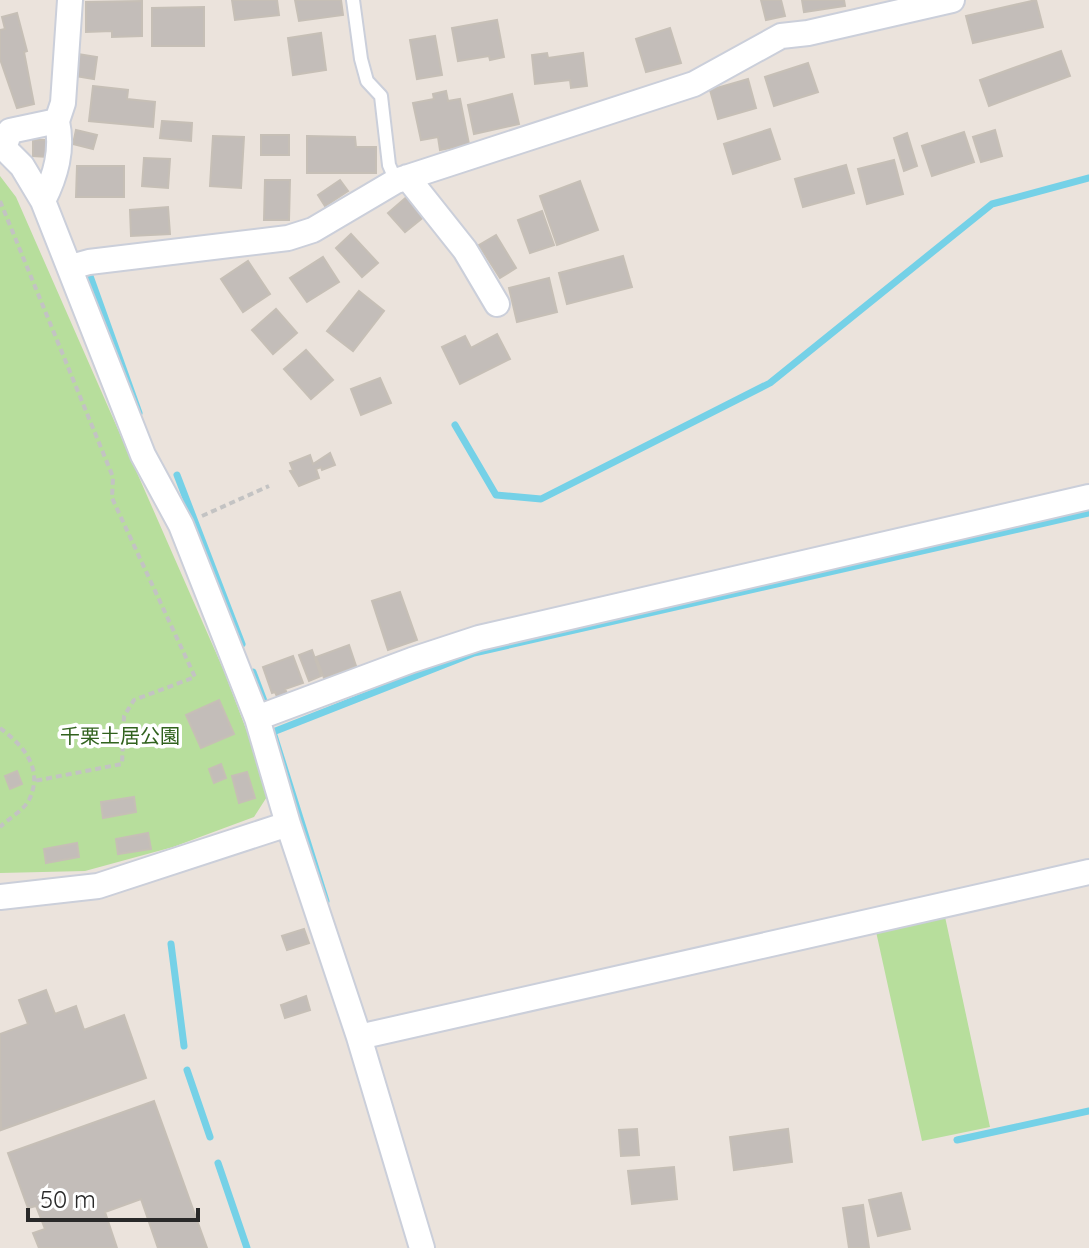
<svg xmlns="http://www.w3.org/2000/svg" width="1089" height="1248" viewBox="0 0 1089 1248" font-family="Quicksand,'Noto Sans JP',sans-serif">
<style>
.green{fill:#b7de9c}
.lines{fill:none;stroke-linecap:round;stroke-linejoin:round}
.stream{stroke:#75d1e7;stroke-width:7}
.building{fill:#c3bdb9;stroke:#c6bfb6;stroke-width:2}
.service-casing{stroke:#cbcfda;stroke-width:16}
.minor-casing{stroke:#cbcfda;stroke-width:28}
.path{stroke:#c3c3c3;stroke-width:4;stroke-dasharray:6 4;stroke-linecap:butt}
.service{stroke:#fff;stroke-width:12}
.minor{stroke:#fff;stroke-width:24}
.labels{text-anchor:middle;stroke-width:7;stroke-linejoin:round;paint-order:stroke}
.park-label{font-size:20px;fill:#31621e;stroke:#fff}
</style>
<rect width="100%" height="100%" fill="#ebe3dc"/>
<!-- green -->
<path class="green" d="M0,176L16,197L224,671L270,792L254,817L173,847L85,871L0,873Z
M944,912L990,1127L922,1141L875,927Z"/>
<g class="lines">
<!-- stream -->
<path class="stream" d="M90,276L139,413
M455,425L496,495L541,499L770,383L992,204L1089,178
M177,475L242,644
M253,672L264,701
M326,901L273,732L474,653L1089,513
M171,944L184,1046
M187,1070L210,1137
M957,1140L1089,1111
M218,1163L247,1248"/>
</g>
<!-- building -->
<path class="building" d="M232,0H277L279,15L235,20Z
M295,0H341L343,15L299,21Z
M761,0H781L785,16L766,20Z
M802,0H844L845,6L804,12Z
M1036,0L1043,27L973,43L966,16Z
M142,1V36L112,37V31L86,32V2Z
M204,7V46H152V8Z
M17,13L27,51L24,52L34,104L17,108L0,59V30L5,29L2,17Z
M497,20L504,57L490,60L489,56L458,61L452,28Z
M670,28L681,63L646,72L636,39Z
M321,33L326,70L293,75L288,38Z
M435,36L442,75L417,79L410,40Z
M1061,51L1070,76L989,106L980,80Z
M547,53L548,58L583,53L587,86L571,88L570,80L535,84L532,55Z
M78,54L97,57L94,79L75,76Z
M808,63L818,92L774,106L765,77Z
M748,79L756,108L718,119L710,90Z
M93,86L128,90L127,99L155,102L153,127L89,121Z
M446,91L448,101L460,99L469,144L440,150L438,137L421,140L413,103L434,99L433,94Z
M512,94L519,124L474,134L468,105Z
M162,121L192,123L191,141L160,138Z
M770,129L780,159L733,174L724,144Z
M76,130L97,135L93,149L73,144Z
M995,130L1002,156L981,162L973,137Z
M964,132L974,162L932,176L922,146Z
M907,133L917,166L904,171L894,138Z
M261,135H289V155H261Z
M213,136L244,137L241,188L210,186Z
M307,136L355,137L356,147H376V173H307Z
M33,140H48V157L33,156Z
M144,158L170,159L168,188L142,186Z
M894,160L903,194L867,204L858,169Z
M846,165L854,193L803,207L795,179Z
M77,166H124V197H76Z
M265,180H290L289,220H264Z
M340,180L348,191L325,206L318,195Z
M580,181L598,230L557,245L540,196Z
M409,195L426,215L405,232L388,213Z
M168,207L170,234L131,236L130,210Z
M542,211L554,245L530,253L518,220Z
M351,234L378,263L362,277L336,248Z
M496,235L516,268L500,278L479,245Z
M623,256L632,287L567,304L559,273Z
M323,257L339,282L307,302L290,278Z
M248,261L270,294L243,312L221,279Z
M549,278L557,312L517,322L509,288Z
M359,291L384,311L353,351L327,331Z
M276,309L297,333L273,354L252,330Z
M497,334L510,359L460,384L442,347L465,336L471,348Z
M306,350L333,380L311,399L284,369Z
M380,378L391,403L361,415L351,389Z
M330,453L335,465L322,470L321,467L316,469L319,478L299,486L290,471L293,470L290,463L310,455L313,464Z
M400,592L417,640L388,650L372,601Z
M349,645L356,666L324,678L316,657Z
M312,650L321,676L309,681L299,655Z
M293,656L303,683L285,689L289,698L279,701L275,692L272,693L263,667Z
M219,700L234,734L201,748L186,715Z
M221,764L226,778L214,783L209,769Z
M17,771L22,784L10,789L5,776Z
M247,772L255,798L239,803L232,776Z
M134,797L136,812L103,818L101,802Z
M148,833L151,849L118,854L116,839Z
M77,843L79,857L46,863L44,849Z
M304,929L309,943L287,950L282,936Z
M46,990L55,1014L76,1006L84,1030L124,1015L146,1078L1,1130L0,1034L28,1024L19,1000Z
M306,996L310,1010L285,1018L281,1005Z
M154,1101L207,1248H158L141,1199L105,1212L117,1248H39L33,1233L45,1229L36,1206L28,1208L8,1153Z
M637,1129L639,1155L621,1156L619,1130Z
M788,1129L792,1162L734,1170L730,1137Z
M674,1167L677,1199L632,1204L628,1171Z
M901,1193L910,1229L878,1236L869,1200Z
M863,1205L869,1248H849L843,1208Z"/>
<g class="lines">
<defs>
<path id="service" d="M353,0L361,59L367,81L381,96L389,165L396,181"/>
<path id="minor" d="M0,148H4L22,166L43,201L143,455L181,525L257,718L288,824L359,1037L422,1248
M4,148L10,131L57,121L63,103L70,0
M407,177L465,250L497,304
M43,201C56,175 63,150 57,121
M71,267L89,262L288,238L313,230L396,181L694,84L781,36L808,33L952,0
M257,718L412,660L479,638L1089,497
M0,897L98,886L288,824
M359,1037L1089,872"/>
</defs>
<!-- service casing -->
<use href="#service" class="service-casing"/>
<!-- minor casing -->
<use href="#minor" class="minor-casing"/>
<!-- path -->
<path class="path" d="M0,201L113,477L112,498L195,677L134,700L124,716L122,764L34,781
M202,516L269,486
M0,728C24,746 44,769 29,800C24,810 8,819 0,827"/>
<!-- service -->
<use href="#service" class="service"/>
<!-- minor -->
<use href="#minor" class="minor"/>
</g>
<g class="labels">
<!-- park labels -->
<g class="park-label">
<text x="120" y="743">千栗土居公園</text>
</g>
</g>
<!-- scale -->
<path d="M28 1208v12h170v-12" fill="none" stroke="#292929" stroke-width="4"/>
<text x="40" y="1208" font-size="24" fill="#292929" stroke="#ffffff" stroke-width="6" paint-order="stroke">50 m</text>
</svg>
